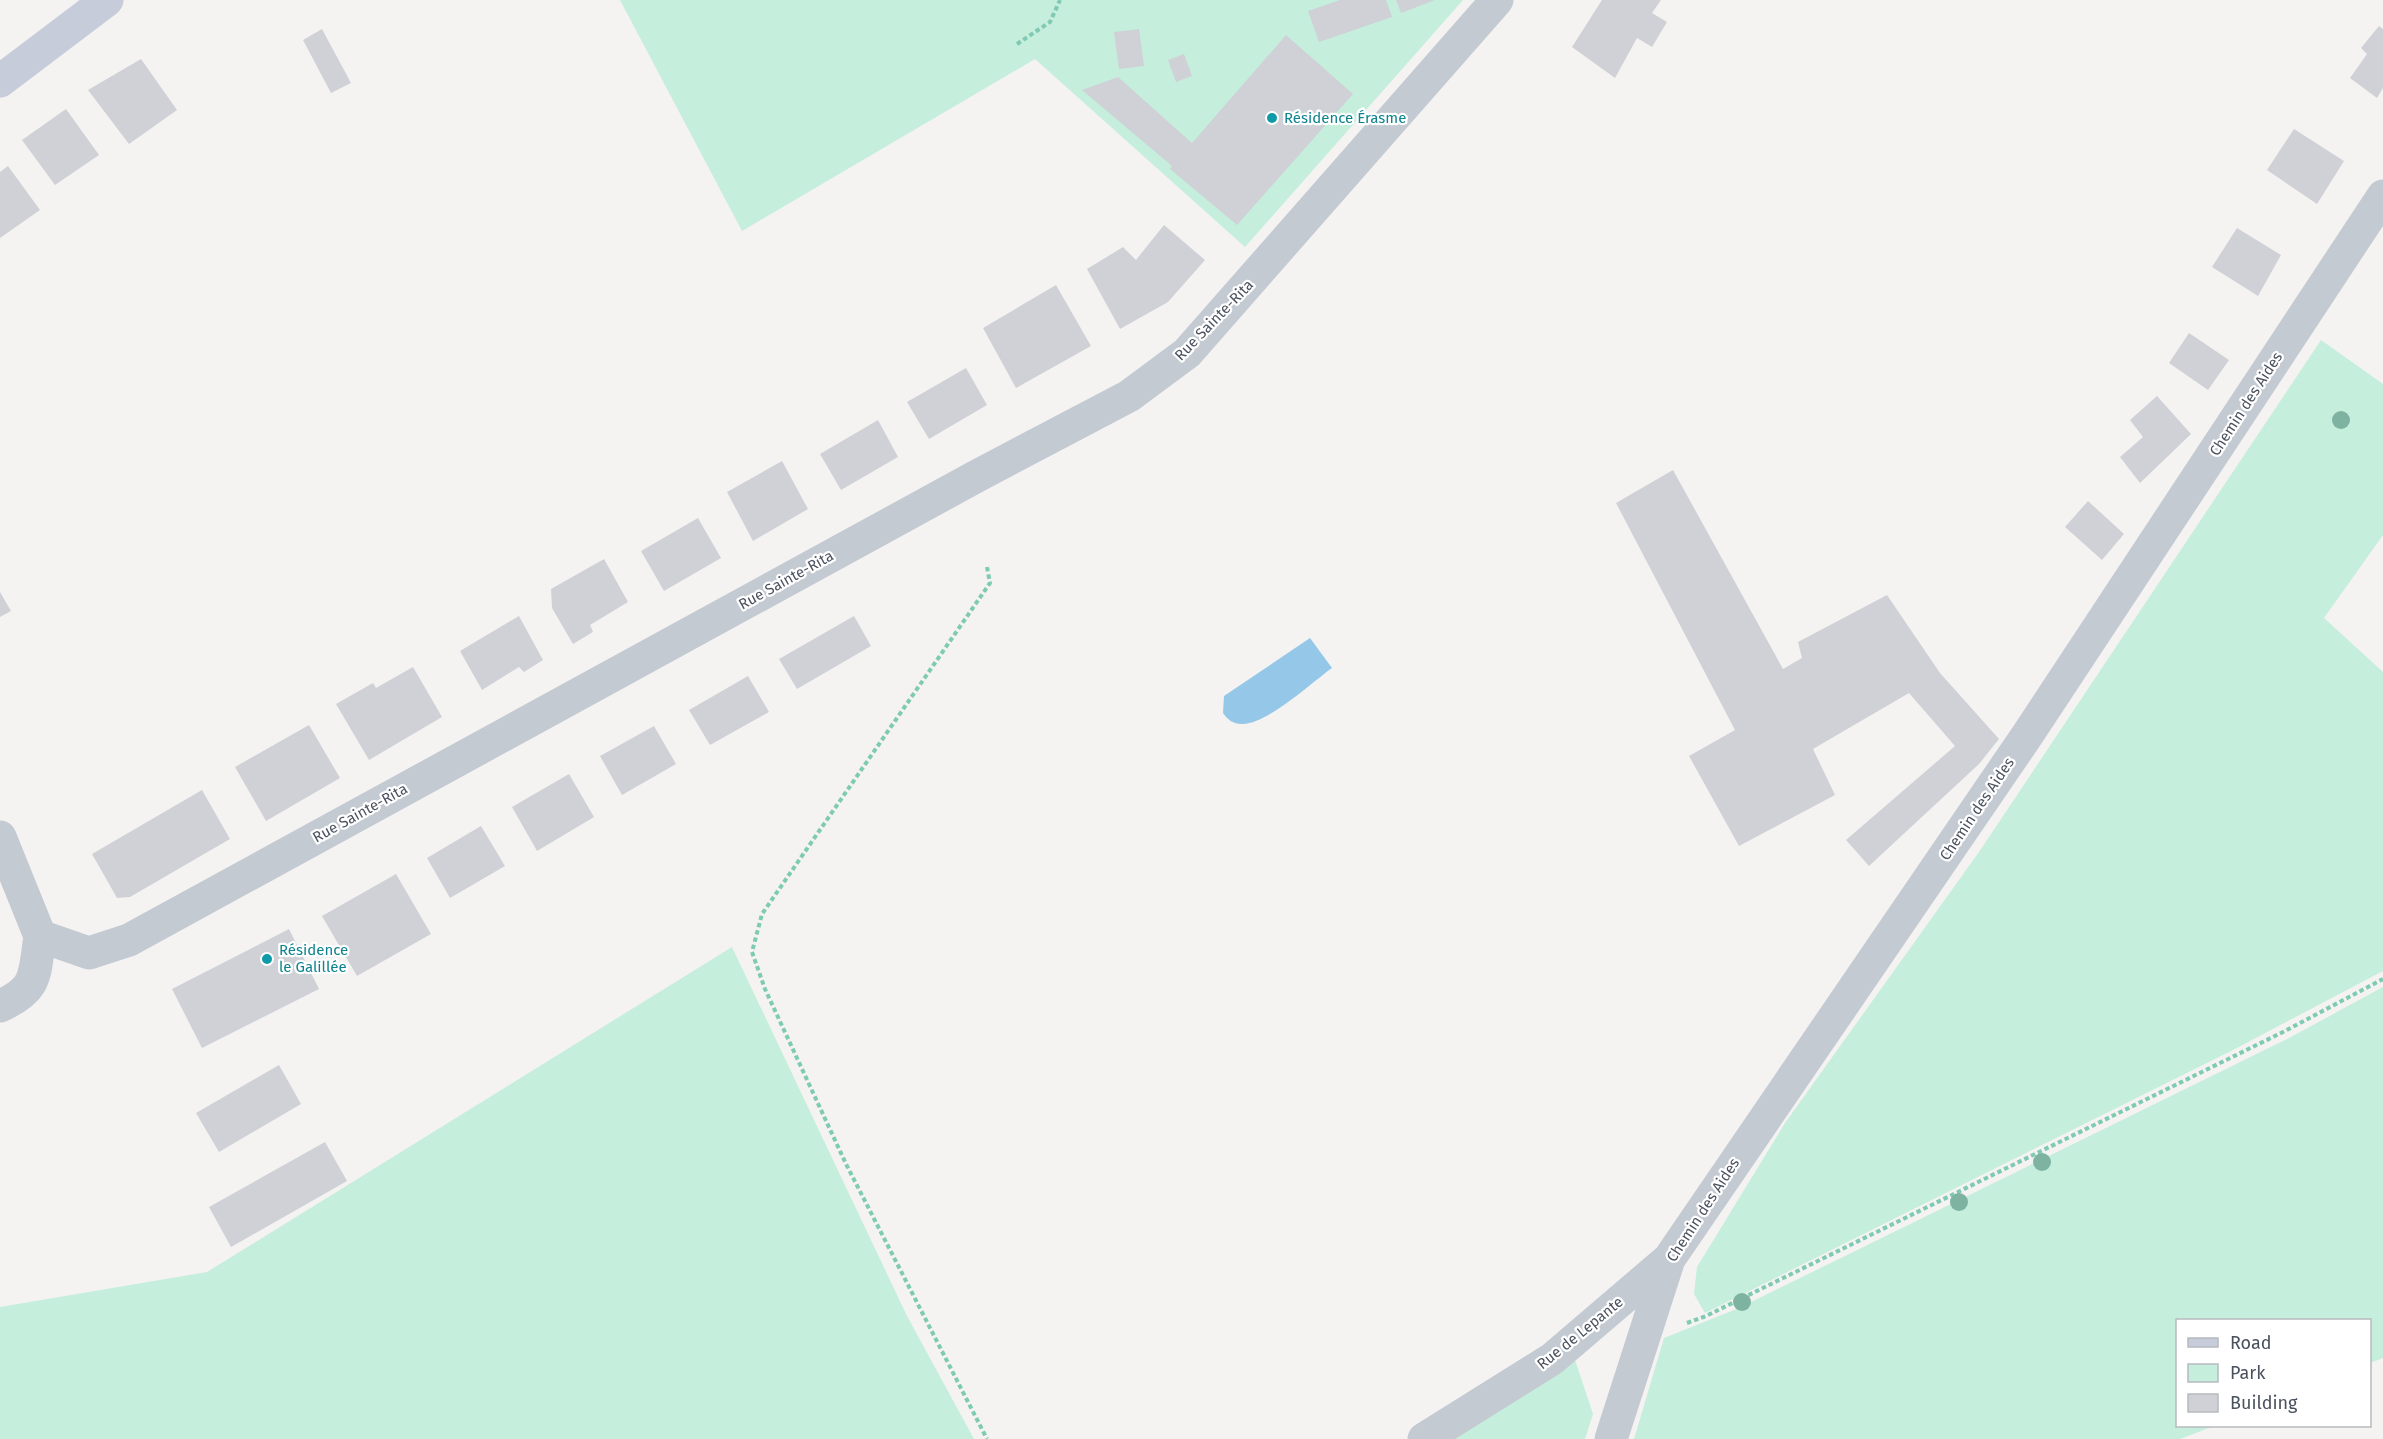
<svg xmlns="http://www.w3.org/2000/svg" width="2383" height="1439" viewBox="0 0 2383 1439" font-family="'Fira Sans',sans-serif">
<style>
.green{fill:#c5eedc}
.water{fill:#94c7e8}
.building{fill:#cfd1d6}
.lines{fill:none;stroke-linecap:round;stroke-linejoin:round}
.path{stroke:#7ecab3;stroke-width:4;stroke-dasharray:4.5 3;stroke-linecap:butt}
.street{stroke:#c4cad2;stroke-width:33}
.secondary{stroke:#c6ccd9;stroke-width:33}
.tree{fill:#7eb3a1}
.culture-dot{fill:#0f9aa8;stroke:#fff;stroke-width:2}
.labels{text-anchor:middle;stroke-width:4.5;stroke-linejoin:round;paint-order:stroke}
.culture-label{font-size:15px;fill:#0d838f;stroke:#fff;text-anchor:start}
.street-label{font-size:15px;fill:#4b525f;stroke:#fff}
</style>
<rect width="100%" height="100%" fill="#f4f3f2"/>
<!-- green -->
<path class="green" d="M620,0H1463L1245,247L1035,59L742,231Z
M2321,340L2383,384V535L2324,618L2383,672V971L2235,1049L1705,1313L1694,1294L1697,1267L1785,1123L1979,852Z
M732,947L907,1316L974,1439H0V1307L207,1272Z
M2383,987V1358L2370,1363V1320H2178V1426H2214L2180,1439H1634L1664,1338L1739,1308L2289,1038Z
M1575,1360L1593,1414L1585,1439H1435Z"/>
<!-- water -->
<path class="water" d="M1310,638L1332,668C1311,683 1266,725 1242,724C1233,724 1228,720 1223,713L1224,696Z"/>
<!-- building -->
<path class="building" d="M1340,0H1386L1392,17L1319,42L1308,11Z
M1396,0H1435L1401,13Z
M1602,0H1661L1652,13L1667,22L1652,47L1637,38L1615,78L1572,47Z
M2379,26L2383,29V88L2377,98L2350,78L2367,54L2361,48Z
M322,29L351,83L331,93L303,40Z
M1139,29L1144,66L1119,69L1114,32Z
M1286,35L1353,94L1237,225L1170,169L1172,166L1082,90L1118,77L1192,143Z
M1184,54L1192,76L1176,82L1168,60Z
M141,59L177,110L129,144L88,90Z
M66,109L99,155L55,185L22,140Z
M2294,129L2344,161L2317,204L2267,170Z
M8,166L40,210L0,238V172Z
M1164,225L1205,260L1168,302L1120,329L1087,269L1123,247L1136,260Z
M2237,228L2281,255L2258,296L2212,267Z
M1056,285L1091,346L1016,388L983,328Z
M2189,333L2229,360L2208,390L2169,363Z
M966,368L987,405L929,439L907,402Z
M2157,396L2191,434L2140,483L2120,457L2143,437L2130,420Z
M878,420L898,457L841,490L820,454Z
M782,461L808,509L753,541L727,492Z
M1673,470L1783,669L1802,658L1798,642L1887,595L1940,673L1999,739L1979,764L1869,866L1846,840L1955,746L1909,693L1813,749L1835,795L1739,846L1689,756L1735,730L1616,503Z
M2088,501L2124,534L2102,560L2065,527Z
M698,518L721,558L664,591L641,551Z
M604,559L628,602L590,625L593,632L573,644L552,608L551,589Z
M0,592L11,611L0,617Z
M519,616L543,660L524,672L519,667L482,690L460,651Z
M854,616L871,646L797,689L779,659Z
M413,667L442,717L369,760L336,704L373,683L376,688Z
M748,676L769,712L710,745L689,710Z
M309,725L340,778L266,821L235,767Z
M654,726L676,764L622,795L600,756Z
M569,774L594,817L537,851L512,807Z
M202,790L230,839L130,897L117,898L92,854Z
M481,826L505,866L450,898L427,858Z
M396,874L431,934L357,976L322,916Z
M289,929L319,989L202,1048L172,989Z
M279,1065L301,1104L219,1152L196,1113Z
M325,1142L347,1181L231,1247L209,1207Z"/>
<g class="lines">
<!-- path -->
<path class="path" d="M1017,44L1050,22L1060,0
M987,567L990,583L762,914L752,952L765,989L846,1164L987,1439
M1687,1323L1706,1316L2283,1032L2383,979"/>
<!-- street -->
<path class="street" d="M0,837L40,936
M40,936L89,953L129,940L977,476L1129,396L1187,353L1497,0
M0,1006C39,989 34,974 40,936
M1424,1439L1552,1359L1669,1259
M1611,1439L1669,1259L2028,734L2383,196"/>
<!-- secondary -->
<path class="secondary" d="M0,81L107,0"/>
</g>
<!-- trees -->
<g class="tree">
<circle cx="2341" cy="420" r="9"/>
<circle cx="2042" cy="1162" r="9"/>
<circle cx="1959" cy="1202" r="9"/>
<circle cx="1742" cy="1302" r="9"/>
</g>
<!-- markers -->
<g class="culture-dot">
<circle cx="1272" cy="118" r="6"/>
<circle cx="267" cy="959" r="6"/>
</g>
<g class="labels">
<!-- culture labels -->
<g class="culture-label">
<text x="1284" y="123">Résidence Érasme</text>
<text x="279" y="955">Résidence<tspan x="279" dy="17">le Galillée</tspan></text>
</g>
<!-- street labels -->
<g class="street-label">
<text transform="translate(1214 320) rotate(-46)" y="5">Rue Sainte-Rita</text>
<text transform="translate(2246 404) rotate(-57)" y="5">Chemin des Aides</text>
<text transform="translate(786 580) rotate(-29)" y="5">Rue Sainte-Rita</text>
<text transform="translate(1977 809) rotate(-56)" y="5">Chemin des Aides</text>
<text transform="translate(360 813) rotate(-29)" y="5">Rue Sainte-Rita</text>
<text transform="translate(1703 1210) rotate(-57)" y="5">Chemin des Aides</text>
<text transform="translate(1580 1333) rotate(-39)" y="5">Rue de Lepante</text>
</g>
</g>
<!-- legend -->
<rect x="2176" y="1319" width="195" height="108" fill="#ffffff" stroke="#b7babf" stroke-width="1.5"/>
<rect x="2188" y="1338" width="30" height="9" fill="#c6ccd9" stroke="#b7babf" stroke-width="1.5"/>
<text x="2230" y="1349" font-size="18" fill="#4b525f">Road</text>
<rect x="2188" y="1364" width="30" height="18" fill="#c5eedc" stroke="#b7babf" stroke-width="1.5"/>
<text x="2230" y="1379" font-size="18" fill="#4b525f">Park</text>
<rect x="2188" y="1394" width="30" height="18" fill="#cfd1d6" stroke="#b7babf" stroke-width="1.5"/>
<text x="2230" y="1409" font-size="18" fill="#4b525f">Building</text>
</svg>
